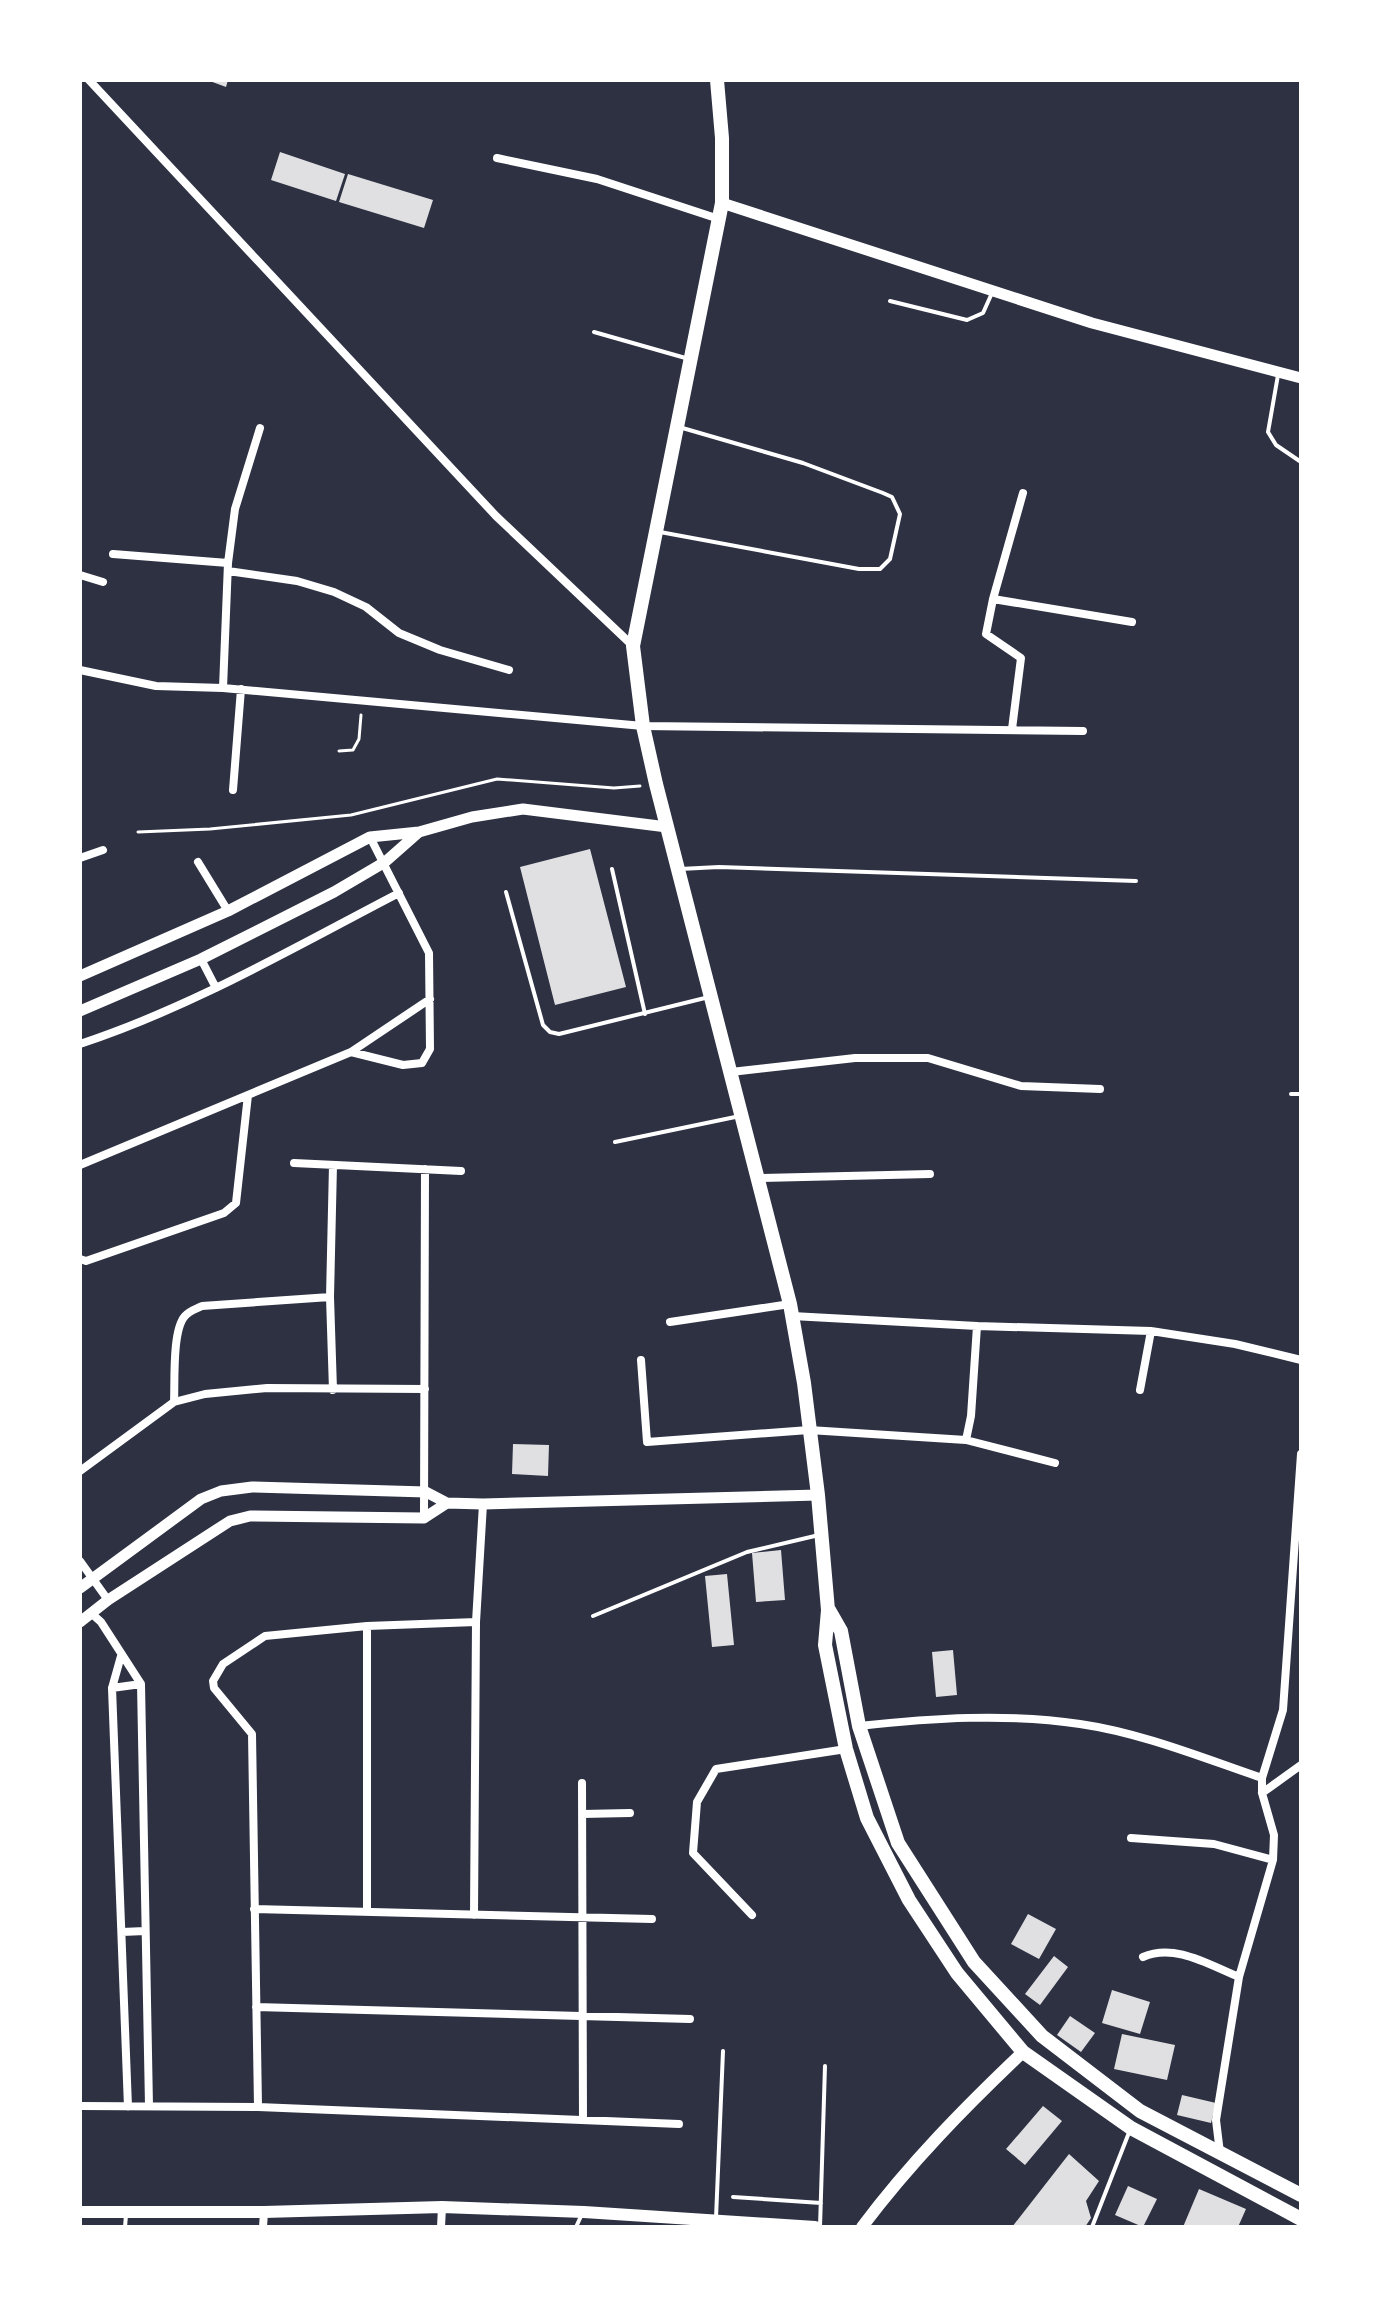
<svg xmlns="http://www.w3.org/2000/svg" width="1381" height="2307" viewBox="0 0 1381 2307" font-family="'Noto Sans',sans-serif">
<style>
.building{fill:#e0e0e3}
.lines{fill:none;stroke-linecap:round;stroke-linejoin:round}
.path{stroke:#fff;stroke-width:3}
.service{stroke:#fff;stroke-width:4}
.minor{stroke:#fff;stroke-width:8}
.tertiary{stroke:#fff;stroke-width:11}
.secondary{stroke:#fff;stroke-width:12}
.primary{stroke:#fff;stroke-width:14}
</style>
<rect width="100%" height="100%" fill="#2d3142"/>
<!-- building -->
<path class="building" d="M207,80H228L226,87Z
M280,152L345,174L336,201L271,180Z
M348,174L433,200L424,228L339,202Z
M590,849L626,987L555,1005L520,867Z
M513,1444L549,1445L548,1476L512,1474Z
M781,1550L785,1600L756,1602L752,1553Z
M727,1574L734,1645L712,1647L705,1576Z
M953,1650L957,1695L936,1697L932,1652Z
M1028,1914L1056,1929L1039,1959L1011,1944Z
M1054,1956L1068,1967L1040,2005L1025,1994Z
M1112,1990L1150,2002L1140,2034L1102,2023Z
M1070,2016L1095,2033L1081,2052L1057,2035Z
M1122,2034L1175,2045L1167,2080L1114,2069Z
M1182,2095L1216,2103L1211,2123L1177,2115Z
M1043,2106L1062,2121L1025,2165L1006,2149Z
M1069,2154L1099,2181L1086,2201L1091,2218L1085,2227H1012Z
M1128,2186L1157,2199L1143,2227L1115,2215Z
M1199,2189L1246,2209L1238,2227H1183Z"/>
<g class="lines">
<!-- path -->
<path class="path" d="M339,751L353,750L359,739L361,715
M138,832L210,829L351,815L497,779L614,788L640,786"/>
<!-- service -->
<path class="service" d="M890,301L967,320L983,313L992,293
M594,332L689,359
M1278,375L1268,432L1276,445L1301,462
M660,532L859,569H880L890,559L900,514L892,497L883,493L803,463L679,427
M612,869L645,1014
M680,869L719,867L1136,881
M506,892L543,1025L550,1032L559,1034L709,997
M1291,1094H1301
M615,1142L740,1116
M593,1616L747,1552L819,1535
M733,2197L821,2203
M716,2218L723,2051
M125,2227L126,2215
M576,2227L582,2214
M820,2227L825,2066
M1092,2227L1130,2130"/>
<!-- minor -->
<path class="minor" d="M89,80L496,516L633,646
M497,158L597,179L719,219
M113,554L228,563
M228,571L297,581L334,592L366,607L399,633L440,650L509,670
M80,575L103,582
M993,599L1132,622
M80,670L156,686L223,688L643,726L1083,731
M223,688L228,563L235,509L260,428
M1012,729L1021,658L986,634L993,599L1023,493
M233,790L241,689
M80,858L103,850
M198,862L228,911
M201,959L216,988
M80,1044C192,1007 295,947 399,893
M351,1052L403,1065L422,1063L430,1049L429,953L370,837
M731,1072L855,1058H928L1021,1086L1100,1089
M294,1163L461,1171
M80,1165L351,1052L430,999
M333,1165L330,1297L333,1390
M758,1178L930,1174
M80,1259L86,1261L224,1213L236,1203L248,1095
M792,1316L977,1326L1151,1331L1235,1344L1301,1360
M670,1322L790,1304
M641,1360L647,1442L809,1430L966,1440L1055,1463
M1140,1390L1151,1331
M174,1402C175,1382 172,1330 185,1316C189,1311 196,1309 202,1306L330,1297
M966,1440L971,1416L977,1326
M80,1471L174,1402L205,1394L267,1388L425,1389
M424,1518L425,1169
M80,1561L108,1600
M91,1613L101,1622L141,1684L149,2106
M121,1656L112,1688L128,2107
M112,1688L141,1684
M859,1726C932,1718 1006,1713 1080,1724C1142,1733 1203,1758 1262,1778
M582,1783L583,2120
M1262,1793L1301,1765
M582,1814L630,1813
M1131,1838L1214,1844L1273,1860
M254,1909L652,1919
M367,1911V1626
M474,1915L476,1622L483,1504
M752,1915L693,1853L697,1802L716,1769L846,1749
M122,1932L145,1931
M1143,1957C1175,1943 1209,1965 1239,1977
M256,2007L690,2019
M80,2106L258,2107L679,2124
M258,2107L252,1734L214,1688L213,1681L223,1664L265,1636L367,1626L476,1622
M1220,2153L1216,2120L1239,1977L1273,1860L1274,1835L1262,1793V1778L1283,1710L1301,1454
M263,2227L264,2212
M441,2227L442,2207"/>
<!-- tertiary -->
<path class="tertiary" d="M722,203L1092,323L1301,378
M80,976L228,911L370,837L419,832L472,817L523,809L667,827
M80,1011L201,959L334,892L385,862L419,832
M80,1588L201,1499L221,1491L252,1487L426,1492L447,1503L483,1504L818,1495
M80,1622L108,1600L230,1521L250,1516L424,1518L447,1503"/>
<!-- secondary -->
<path class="secondary" d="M80,2212H264L442,2207L584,2212L815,2227
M862,2227C910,2163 965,2107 1023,2052"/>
<!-- primary -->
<path class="primary" d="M717,80L722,138V203L633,646L643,726L656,784L790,1304L804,1383L818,1495L828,1610L825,1645L846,1749L867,1818L909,1900L957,1973L1023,2052L1131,2128L1301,2219
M829,1610L841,1631L859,1726L898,1843L974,1962L1042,2036L1140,2111L1301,2195"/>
</g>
<!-- border -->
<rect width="1381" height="2307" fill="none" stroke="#ffffff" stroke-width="164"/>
</svg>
